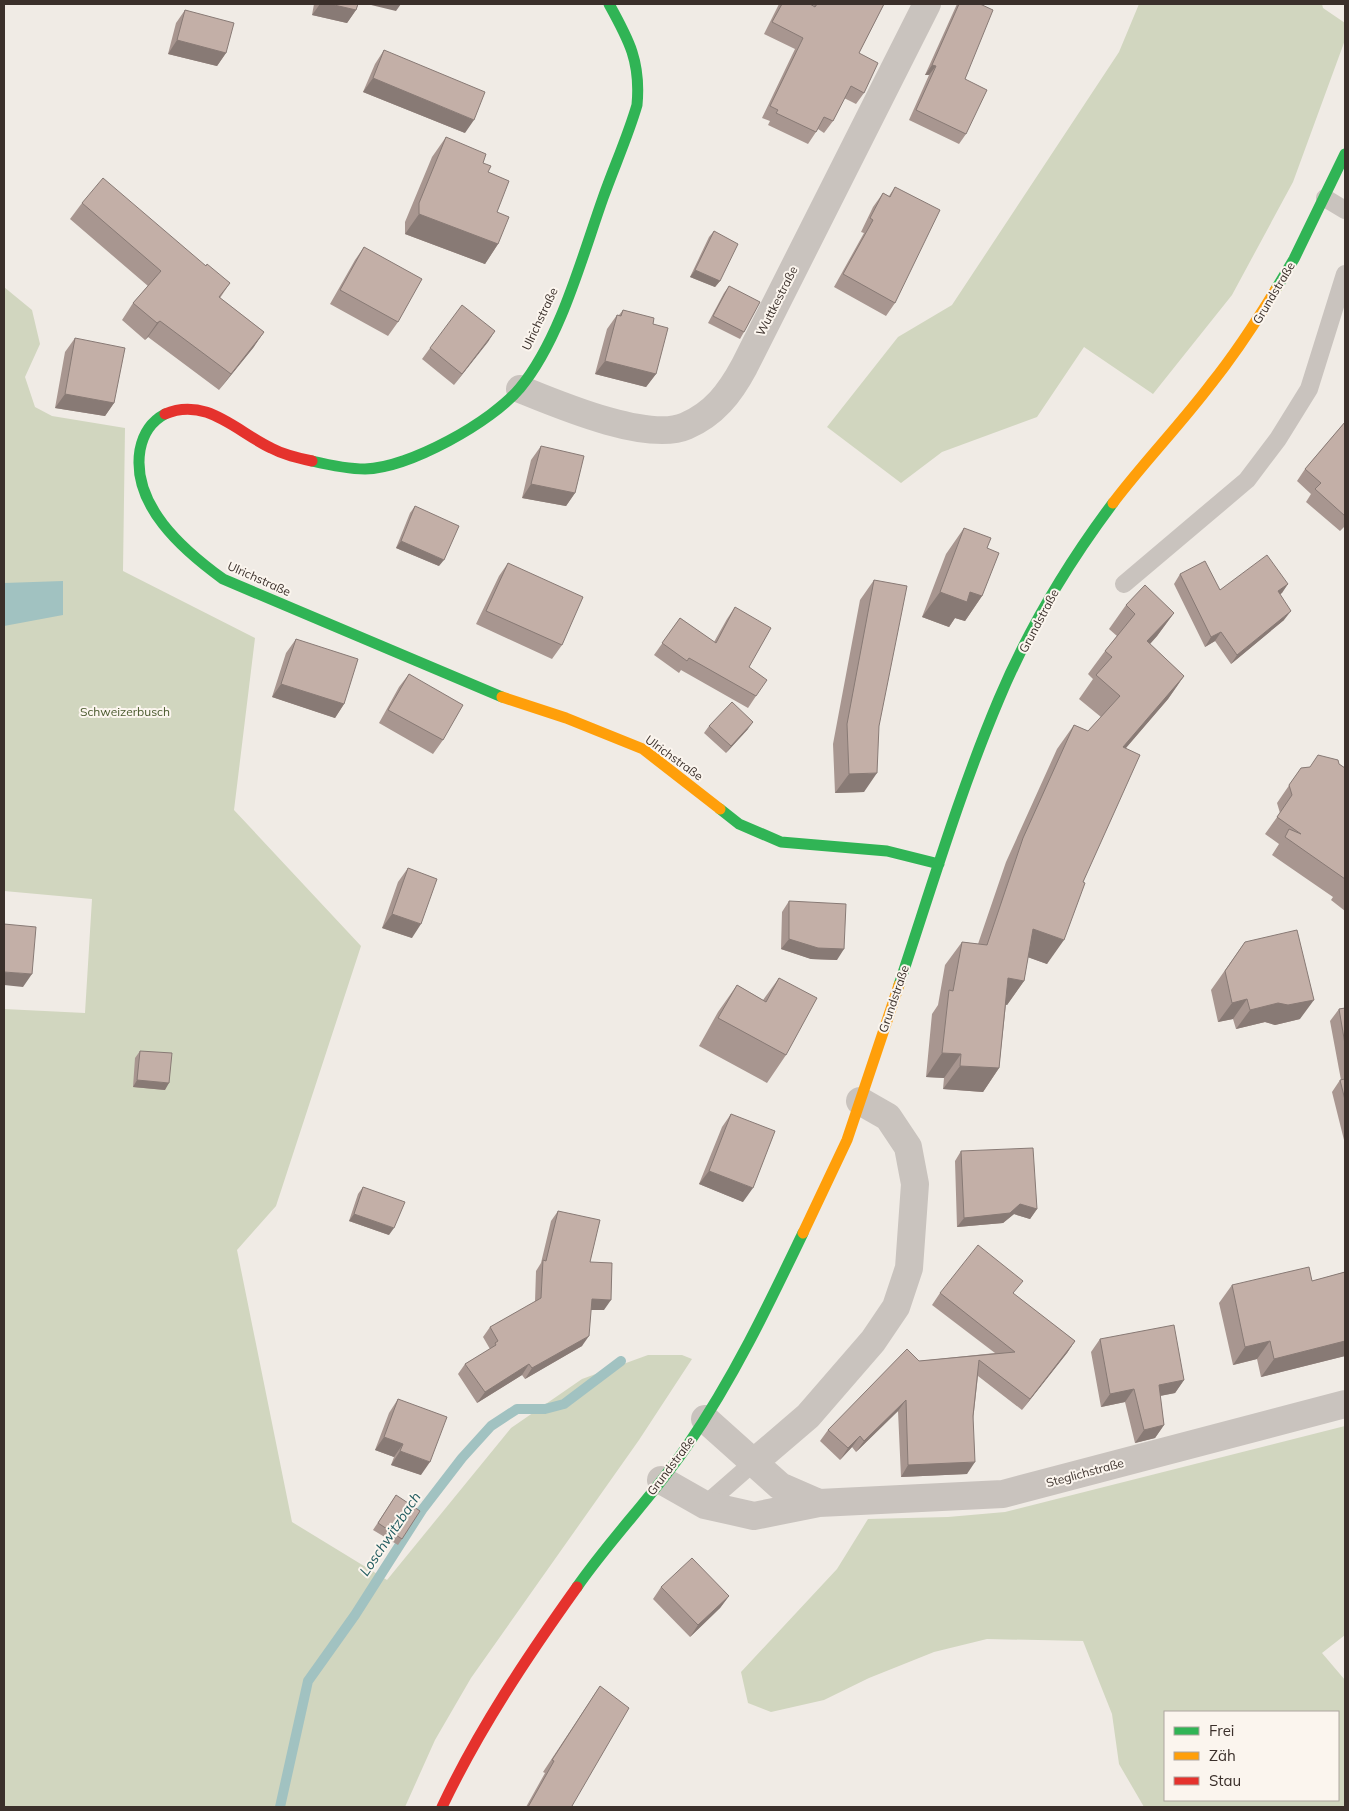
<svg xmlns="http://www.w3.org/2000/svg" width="1349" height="1811" viewBox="0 0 1349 1811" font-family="Mulish,sans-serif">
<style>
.green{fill:#d1d6bf;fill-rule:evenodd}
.water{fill:#a1c2c1}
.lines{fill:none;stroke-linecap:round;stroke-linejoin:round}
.stream{stroke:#a1c2c1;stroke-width:10}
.lane{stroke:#c9c3be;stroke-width:18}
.street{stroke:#c9c3be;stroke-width:28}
.fast{stroke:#30b455;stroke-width:11}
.slow{stroke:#ff9f0a;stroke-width:11}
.jam{stroke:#e5322d;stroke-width:11}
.wall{fill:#a89690}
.shaded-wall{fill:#887a75}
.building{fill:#c3afa7;stroke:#887a75}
.labels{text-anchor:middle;stroke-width:4;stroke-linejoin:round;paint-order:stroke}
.street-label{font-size:12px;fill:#3b302b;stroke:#fbf5ee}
.park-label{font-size:12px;fill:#4a5a2e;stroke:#fbf5ee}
.water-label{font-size:14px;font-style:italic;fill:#1f5a5e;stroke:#fbf5ee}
</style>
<rect width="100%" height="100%" fill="#f0ebe5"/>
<!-- green -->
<path class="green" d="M1139,4H1322L1323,8L1345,23V40L1293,182L1232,295L1153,394L1084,347L1037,417L942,452L901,483L827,427L898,337L952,305L1119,52Z
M4,287L32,310L40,344L25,377L35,407L52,416L125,428L123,571L255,638L234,810L361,946L276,1206L237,1250L292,1522L387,1580L511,1428L582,1379L648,1355H682L692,1359L639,1440L471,1678L435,1740L405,1807H4V1009L85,1013L92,899L4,891Z
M1345,1426V1635L1322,1653L1345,1680V1807H1144L1119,1764L1112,1714L1083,1641L987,1639L934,1652L869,1678L824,1700L771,1712L748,1703L741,1672L837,1569L868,1519L948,1517L1005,1512ZM1338,1712V1800H1165V1712Z"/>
<!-- water -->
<path class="water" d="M63,581V615L4,626V583Z"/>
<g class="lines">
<!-- stream -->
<path class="stream" d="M280,1807L308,1681L355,1615L422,1510L462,1458L491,1426L517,1409H545L564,1404L621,1361"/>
<!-- lane -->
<path class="lane" d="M1325,198L1345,210
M1124,584L1247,480L1278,439L1309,389L1345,274
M705,1505L753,1463"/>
<!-- street -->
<path class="street" d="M520,389C557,404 648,443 686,426C714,414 730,393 744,367L927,4
M705,1419L780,1486L819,1503
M753,1463L808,1416L873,1341L896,1307L909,1268L915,1184L908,1147L888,1117L860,1101
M661,1480L705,1505L754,1516L819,1503L1003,1494L1345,1404"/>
<!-- fast -->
<path class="fast" d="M1276,289L1294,259L1345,154
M165,414C150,422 143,434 140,450C131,505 183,550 223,579L502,697
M312,461C329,465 347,469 365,469C409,468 492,422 520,388C560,340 582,257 603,198C614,167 628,136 637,105C641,62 629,40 609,4
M720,809L739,824L781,842L887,851L939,864
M899,985C931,889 960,791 999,699C1028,630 1068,563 1113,503
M577,1587C611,1538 654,1495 687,1446C733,1379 768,1306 803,1233"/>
<!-- slow -->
<path class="slow" d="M1113,503C1144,462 1180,425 1211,384C1235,354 1256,322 1276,289
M502,697L566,718L643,749L720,809
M803,1233L847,1140L899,985"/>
<!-- jam -->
<path class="jam" d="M165,414C206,396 237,432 271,448C284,455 298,458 312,461
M442,1807C479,1729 527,1657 577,1587"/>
</g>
<!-- wall -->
<path class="wall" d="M314,4H358L356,10L347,23L312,15Z
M779,4H810L813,6L814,4H884L859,53L864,93L856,104L844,98L833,121L824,133L818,129L808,144L768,125L770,121L762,118L795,49L764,34Z
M957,4H980L965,79L966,134L959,144L909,120L929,75H925Z
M185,10L226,53L217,66L168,54L176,23Z
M384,50L465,133L363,92L375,64Z
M446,137L483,163L488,172L497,212L498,244L485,264L405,234V222L432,157Z
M895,187V303L886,316L834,287L864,233L861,232L873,207L883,193L889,196Z
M82,203L206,266L230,283L220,298L264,332L253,348L219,390L148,337L145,340L122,320L133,303L148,286L70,219Z
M714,231L720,281L715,287L690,277L709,237Z
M364,247L398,322L388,336L330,304L355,260Z
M729,286L744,332L740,339L708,323L724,293Z
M623,310L653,324L656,374L646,387L595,374L607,329L617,315H619Z
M495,331L454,385L422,359L430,348Z
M75,338L114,403L105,416L55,408L65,352Z
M1345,422V526L1340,531L1306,502L1311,494L1297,481L1305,469Z
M541,446L575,493L566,506L522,498L531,460Z
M415,506L439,566L396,548L410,513Z
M964,528L987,548L982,596L965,621L955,618L949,627L922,617L946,554Z
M508,563L562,645L552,659L476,624L499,576Z
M1180,574L1220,590L1288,584L1280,594L1284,620L1231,664L1215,641L1205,647L1174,584Z
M874,580L879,726L864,792L835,793L833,744L860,600Z
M1126,605L1174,613L1157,636L1150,644L1184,676L1168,699L1126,748L1083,882L1047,964L1028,957L1024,981L1007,1005L1006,1004L999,1068L983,1092L943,1089L944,1078L926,1077L932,1014L938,1005L945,965L962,942L978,944L1006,862L1057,749L1074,725L1088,731L1101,717L1079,699L1093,679L1088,674L1105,651L1117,636L1109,629Z
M735,607L756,696L748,708L681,670L679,673L654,655L680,618L714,642L727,619Z
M296,639L344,704L335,718L272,697L286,653Z
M409,674L443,740L433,754L379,723L399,687Z
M709,726L748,729L726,753L704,733Z
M1339,764L1345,768V911L1331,900L1333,897L1272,855L1279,844L1265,834L1280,813L1277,803L1301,768Z
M408,868L412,938L382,928L398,882Z
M789,901L837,960L811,959L781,949L782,912Z
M1245,942L1300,1019L1275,1025L1265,1022L1236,1029L1233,1019L1218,1022L1211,990Z
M779,978L786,1055L767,1083L699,1046L718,1012L737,985L763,1000Z
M1345,1008V1144L1332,1092L1340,1080H1341L1330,1021L1339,1009Z
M140,1051L165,1090L133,1087L135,1058Z
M731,1114L743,1202L699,1184L722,1127Z
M961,1151L1037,1209L1030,1219L1014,1214L1003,1223L957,1227L955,1161Z
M363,1187L389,1235L349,1221L358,1194Z
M558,1211L590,1262L604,1310H591L582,1346L525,1379L522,1375L477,1403L458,1374L465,1364L490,1349L483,1337L490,1327L535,1302L536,1271L541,1263L551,1221Z
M1345,1272V1356L1261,1377L1257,1359L1233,1365L1219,1303L1232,1285L1312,1281Z
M940,1293L1013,1294L1075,1341L1067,1353L1022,1410L978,1376L967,1474L901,1477L898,1411L856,1452L852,1447L840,1460L820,1441L828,1430L919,1361L995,1353L932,1305Z
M1100,1339L1184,1380L1175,1393L1160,1396L1164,1425L1155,1438L1135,1443L1125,1402L1101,1407L1091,1352Z
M398,1399L421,1475L391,1465L394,1457L375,1450L389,1413Z
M396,1495L402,1539L398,1545L373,1530Z
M661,1587L729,1596L720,1608L690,1637L653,1599Z
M600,1686L572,1806L575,1807H526L545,1773L543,1772Z"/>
<!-- shaded-wall -->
<path class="shaded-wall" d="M320,4H330L356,10L347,23L312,15Z
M367,4H401L396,11Z
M177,40L226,53L217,66L168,54Z
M932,65L936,66L929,75H925Z
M373,78L474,120L465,133L363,92Z
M419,214L498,244L485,264L405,234Z
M695,270L720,281L715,287L690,277Z
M160,321L148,337L145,340L157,323Z
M495,331L488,342L454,385L462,374Z
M264,332L253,348L219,390L231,374Z
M605,361L656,374L646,387L595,374Z
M65,394L114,403L105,416L55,408Z
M531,484L575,493L566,506L522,498Z
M401,541L444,560L439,566L396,548Z
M1288,584L1282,593L1271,601L1278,591Z
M940,592H970L982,596L965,621L955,618L949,627L922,617Z
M1291,611L1284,620L1231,664L1237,655Z
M1174,613L1157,636L1131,665L1147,641Z
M1221,632L1215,641L1205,647L1211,637Z
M1184,676L1168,699L1106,771L1123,747Z
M281,684L344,704L335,718L272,697Z
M753,722L748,729L726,753L731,746Z
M877,773L864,792L835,793L849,774Z
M392,914L421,924L412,938L382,928Z
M1033,929L1064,940L1047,964L1016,953Z
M789,939L844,949L837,960L811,959L781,949Z
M4,972L32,974L23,987L4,985Z
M1008,978L1024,981L1007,1005L992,1002Z
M1247,999L1233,1019L1218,1022L1232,1003Z
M1314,1000L1300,1019L1275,1025L1265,1022L1236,1029L1250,1010L1278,1003Z
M942,1053L961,1054L944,1078L926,1077Z
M960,1066L999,1068L983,1092L943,1089Z
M137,1080L169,1083L165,1090L133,1087Z
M709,1171L753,1188L743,1202L699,1184Z
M1020,1204L1037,1209L1030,1219L1014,1214L1003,1223L957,1227L964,1218Z
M354,1214L394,1228L389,1235L349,1221Z
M592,1299L611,1300L604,1310H585Z
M589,1336L582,1346L525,1379L532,1368Z
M1075,1341L1067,1353L1022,1410L1030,1399Z
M1270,1341L1257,1359L1233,1365L1245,1347Z
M1345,1341V1356L1261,1377L1274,1359Z
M529,1364L522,1375L477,1403L485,1392Z
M1184,1380L1175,1393L1149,1398L1159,1385Z
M1134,1389L1125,1402L1101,1407L1110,1394Z
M906,1400L898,1411L856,1452L864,1441Z
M1164,1425L1155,1438L1135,1443L1144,1430Z
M860,1436L852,1447L840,1460L848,1448Z
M384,1437L403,1444L394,1457L375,1450Z
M400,1451L430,1462L421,1475L391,1465Z
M975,1462L967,1474L901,1477L908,1465Z
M729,1596L720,1608L690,1637L698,1625Z"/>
<!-- building -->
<path class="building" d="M330,4H358L356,10Z
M782,4H810L815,7L817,4H884L859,53L878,63L864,93L851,86L833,121L824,117L816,132L776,113L778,110L770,106L803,38L772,22Z
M959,4H980L993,10L965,79L987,90L966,134L916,110L936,66L932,65Z
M185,10L234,23L226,53L177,40Z
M384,50L485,92L474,120L373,78Z
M446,137L486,154L483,163L491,166L488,172L509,181L497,212L509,217L498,244L419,214V203Z
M103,178L206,266L207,264L230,283L219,297L264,332L231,374L160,321L157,323L133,303L161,271L82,203Z
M895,187L940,210L895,303L843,274L873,220L870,218L883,193L890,197Z
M714,231L738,244L720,281L695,270Z
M364,247L422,279L398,322L340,290Z
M729,286L760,302L744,332L713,316Z
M462,305L495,331L462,374L430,348Z
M623,310L654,318L653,324L668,328L656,374L605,361L617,315L621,316Z
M75,338L125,348L114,403L65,394Z
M1345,422V516L1315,489L1321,483L1305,469Z
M541,446L584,456L575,493L531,484Z
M415,506L459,526L444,560L401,541Z
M964,528L991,538L987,548L999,553L982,596L970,592L967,602L940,592Z
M1267,555L1288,584L1278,591L1291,611L1237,655L1221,632L1211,637L1180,574L1205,561L1220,590Z
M508,563L583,597L562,645L486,611Z
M874,580L907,586L879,726L877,773L849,774L847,724Z
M1145,585L1174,613L1147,641L1184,676L1123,747L1140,755L1083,882L1085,883L1064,940L1033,929L1024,981L1008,978L999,1068L960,1066L961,1054L942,1053L949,990L953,991L962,942L987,945L1023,838L1074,725L1088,731L1120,696L1096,675L1112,657L1105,651L1135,614L1126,605Z
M735,607L771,628L749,667L767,680L756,696L689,658L687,661L662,643L680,618L716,643Z
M296,639L358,659L344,704L281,684Z
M409,674L463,705L443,740L388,710Z
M732,702L753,722L731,746L709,726Z
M1318,755L1338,760L1339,764L1345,768V879L1285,837L1289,829L1301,834L1277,817L1292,795L1289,785L1301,768L1310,767Z
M408,868L437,879L421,924L392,914Z
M789,901L846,904L844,949L818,948L789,939Z
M4,924L36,927L32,974L4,972Z
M1297,930L1314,1000L1288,1005L1278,1003L1250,1010L1247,999L1232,1003L1225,971L1245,942Z
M779,978L817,998L786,1055L718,1018L737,985L766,1002Z
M1345,1008V1044L1339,1009Z
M140,1051L172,1053L169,1083L137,1080Z
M1345,1079V1100L1340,1080Z
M731,1114L775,1131L753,1188L709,1171Z
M1033,1148L1037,1209L1020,1204L1010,1213L964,1218L961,1151Z
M363,1187L405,1202L394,1228L354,1214Z
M558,1211L600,1220L590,1262L612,1263L611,1300L592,1299L589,1336L532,1368L529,1364L485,1392L465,1364L496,1345L495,1343L498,1341L490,1327L541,1298L543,1260L546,1261Z
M978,1245L1023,1281L1013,1293L1075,1341L1030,1399L979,1360L973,1416L975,1462L908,1465L906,1400L864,1441L860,1436L848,1448L828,1430L907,1349L919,1361L1015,1352L940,1293Z
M1309,1267L1312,1281L1345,1272V1341L1274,1359L1270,1341L1245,1347L1232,1285Z
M1174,1325L1184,1380L1159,1385L1164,1425L1144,1430L1134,1389L1110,1394L1100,1339Z
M398,1399L447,1417L430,1462L400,1451L403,1444L384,1437Z
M396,1495L420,1511L402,1539L378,1523Z
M692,1558L729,1596L698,1625L661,1587Z
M600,1686L629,1708L572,1806L575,1807H528L554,1761L552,1760Z"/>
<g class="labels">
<!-- street labels -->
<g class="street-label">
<text transform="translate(1274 293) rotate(-59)" y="4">Grundstraße</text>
<text transform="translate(777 301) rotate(-63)" y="4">Wuttkestraße</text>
<text transform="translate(540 319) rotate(-65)" y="4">Ulrichstraße</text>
<text transform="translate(259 579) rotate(24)" y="4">Ulrichstraße</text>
<text transform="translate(1039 621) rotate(-62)" y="4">Grundstraße</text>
<text transform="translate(674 758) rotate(36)" y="4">Ulrichstraße</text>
<text transform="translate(894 999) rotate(-71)" y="4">Grundstraße</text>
<text transform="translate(671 1466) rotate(-53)" y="4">Grundstraße</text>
<text transform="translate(1085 1473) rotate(-15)" y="4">Steglichstraße</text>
</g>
<!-- park labels -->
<g class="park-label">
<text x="125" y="716">Schweizerbusch</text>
</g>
<!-- water labels -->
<g class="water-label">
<text transform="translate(390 1534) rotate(-56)" y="5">Loschwitzbach</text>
</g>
</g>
<!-- border -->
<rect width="1349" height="1811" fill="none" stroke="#3b302b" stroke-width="10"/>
<!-- legend -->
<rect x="1164" y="1711" width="175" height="90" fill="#fbf5ee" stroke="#aea6a0"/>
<rect x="1174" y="1727" width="25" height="8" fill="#30b455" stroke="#aea6a0"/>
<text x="1209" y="1736" font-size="15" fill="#3b302b">Frei</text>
<rect x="1174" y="1752" width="25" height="8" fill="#ff9f0a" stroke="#aea6a0"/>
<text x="1209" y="1761" font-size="15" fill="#3b302b">Zäh</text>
<rect x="1174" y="1777" width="25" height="8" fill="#e5322d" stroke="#aea6a0"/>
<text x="1209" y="1786" font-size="15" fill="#3b302b">Stau</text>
</svg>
